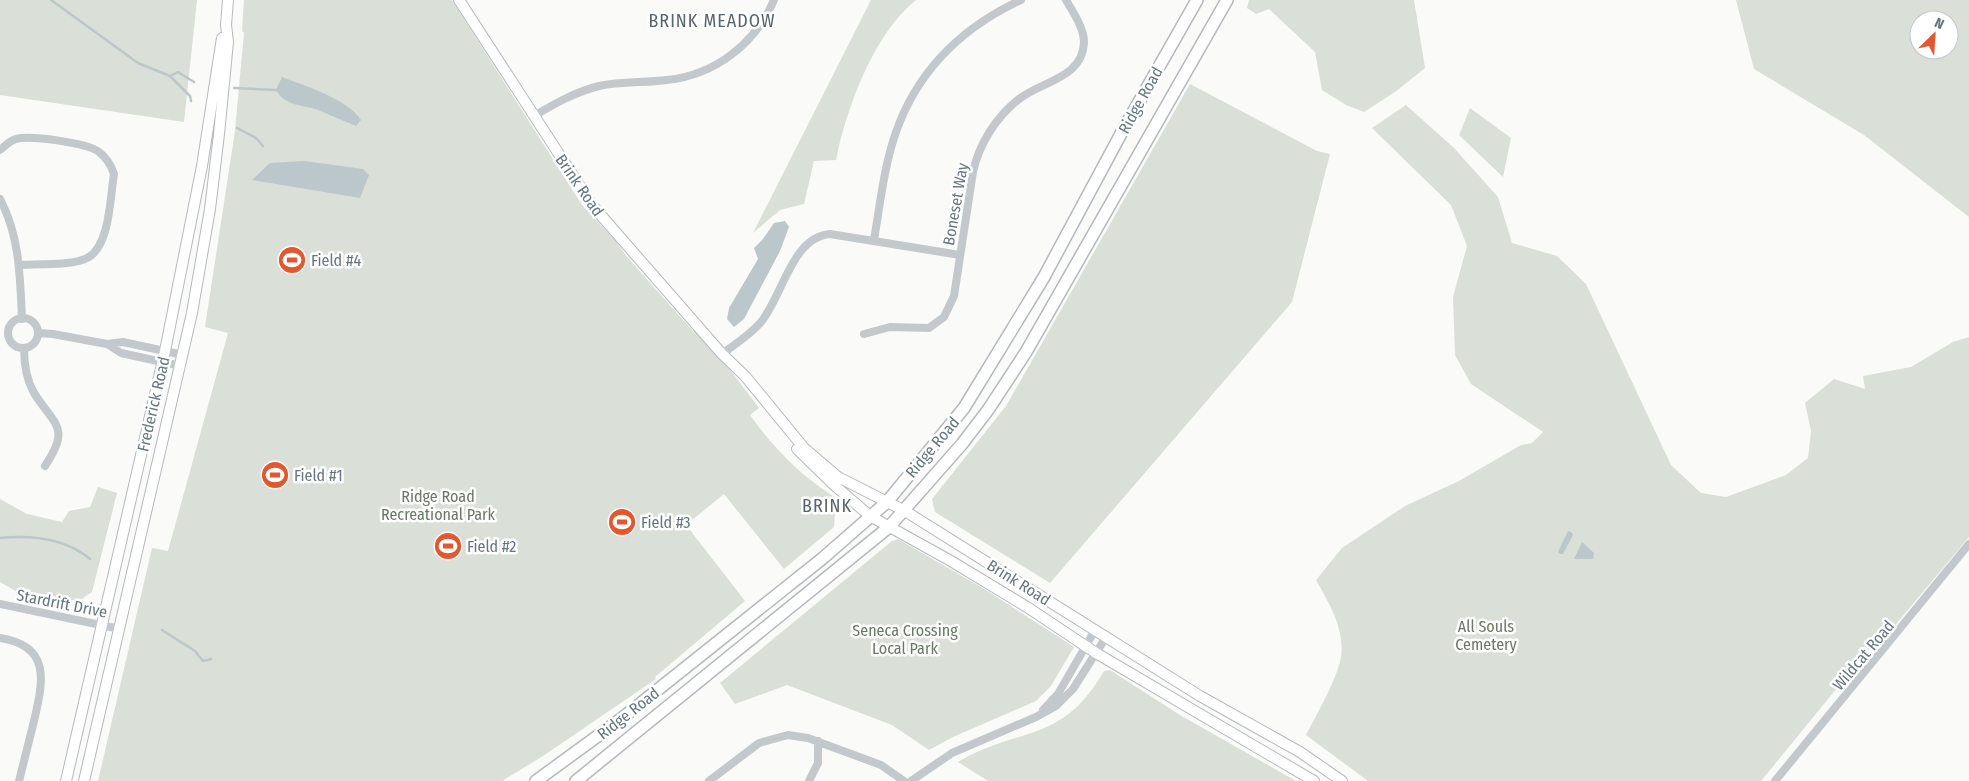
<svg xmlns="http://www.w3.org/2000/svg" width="1969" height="781" viewBox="0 0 1969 781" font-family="'Fira Sans Condensed',sans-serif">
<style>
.green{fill:#dadfd7;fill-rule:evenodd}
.water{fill:#bbc7cb}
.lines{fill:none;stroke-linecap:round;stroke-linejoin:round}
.stream{stroke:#bbc7cb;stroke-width:2.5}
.major-casing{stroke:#b5babe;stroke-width:12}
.highway-casing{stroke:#b4b9bd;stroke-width:14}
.minor{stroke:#c3c8cc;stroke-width:8}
.major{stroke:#fff;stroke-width:10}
.highway{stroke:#fff;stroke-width:11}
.labels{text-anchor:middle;stroke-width:5;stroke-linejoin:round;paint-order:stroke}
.street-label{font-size:16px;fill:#657683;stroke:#fff}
.poi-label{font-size:16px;fill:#657683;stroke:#fff;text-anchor:start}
.park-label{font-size:16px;fill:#687a64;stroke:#fff}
.neighbourhood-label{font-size:18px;letter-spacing:1px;fill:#57646e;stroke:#fff}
</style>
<rect width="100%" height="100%" fill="#fafaf8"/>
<!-- green -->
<path class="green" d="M0,0H197L184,122L0,95Z
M244,0H452L582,205L615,240L627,257L693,331L697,326L759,408L750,415C774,449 801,476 836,498L834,527L784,569L724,494L686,525L745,601L655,677L656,679L543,756L502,781H98L152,548L168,551L228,333L205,327L235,131L244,33L242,31Z
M871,0H916C874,33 846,109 836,160L814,161L804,204L780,210L753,233Z
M1249,0H1414L1425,68L1395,92L1364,112L1346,105L1322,90L1315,52L1269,9L1256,14L1247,8Z
M1736,0H1969V217L1864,135L1754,69ZM1919,20H1949V50H1919Z
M1190,84L1317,151L1330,154L1292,302L1050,583L935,512L932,499L1006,406Z
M1406,105L1454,148L1498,197L1512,243L1557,256L1586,284L1671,465L1701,493L1726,497L1786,475L1808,458L1811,431L1805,403L1834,379L1865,389L1863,376L1911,367L1953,342L1969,337V537L1886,636L1882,633L1761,781H1368L1306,735C1316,716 1338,677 1341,657C1345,629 1329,603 1316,580L1342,548L1405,506L1459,481L1521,445L1532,443L1543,432L1471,384L1455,355L1453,297L1467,246L1451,205L1372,128Z
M1470,108L1511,138L1503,177L1459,135Z
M98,487L117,493L92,592L79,601L17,592L0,582V499L27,514L62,522L69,511L90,507Z
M898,539L986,590L1074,647L1051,686L1036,701L953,737L929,750L892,725L787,685L735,704L720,683L892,541Z
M1110,670L1180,715L1296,781H988L958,762C1021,725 1061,745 1104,671Z"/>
<!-- water -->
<path class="water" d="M282,77C305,86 348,99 361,120L356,126C343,121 331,115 318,110C302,104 286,107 276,90Z
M304,161L363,169L369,175L360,198L252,180L270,163Z
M785,221L789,227L780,251L744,319L734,327L727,319L729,308L758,259L754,248L763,239L774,223Z
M1568,531L1571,532L1573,535L1563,554H1560L1558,552Z
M1582,542L1594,553L1593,559H1574Z"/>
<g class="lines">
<!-- stream -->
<path class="stream" d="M51,0L138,63L170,76L178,72L194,82
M170,76L190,96L191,101
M234,88L276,90
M237,128L256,138L263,146
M0,538C32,535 65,538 90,559
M162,630L195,651L203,661L211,659"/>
<defs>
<path id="major" d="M459,0L592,205L722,354L745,376L804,448L838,477L905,511L1200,696L1300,752L1342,781
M797,449L834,485L870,516L951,561L1027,607L1096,653L1314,781
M66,781L165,351L202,166L222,38
M84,781L192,313L210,209L219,134L228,42L226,25L228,0"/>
<path id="highway" d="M536,781L621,719L823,558L887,502L964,408L1044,277L1123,130L1197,0
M576,781L889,527L962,444L988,410L1026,352L1227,0"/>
</defs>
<!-- major casing -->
<use href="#major" class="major-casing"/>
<!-- highway casing -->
<use href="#highway" class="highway-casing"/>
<!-- minor -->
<path class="minor" d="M534,116C554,104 575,92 599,86C621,81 645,83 667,80C715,75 755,44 774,0
M0,150C5,146 10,140 16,139C30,135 88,143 99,152C107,158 111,165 114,174C110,197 110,244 89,257C74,266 38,264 20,265
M0,199C20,237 20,277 22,319
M874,240C880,205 884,166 896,132C918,70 963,27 1021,0
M8 333a15 15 0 1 1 30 0a15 15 0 1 1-30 0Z
M38,333L53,334L107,344L123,342L183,355
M864,334L890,327L929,328L944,317L954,296L973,172C979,144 996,117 1019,99C1042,81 1083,78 1084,42C1084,28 1073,12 1066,0
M107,344L121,353L181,366
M24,348C24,364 26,379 34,393C55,426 71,427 45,466
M722,354C735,344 750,335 761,322C783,295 792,237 830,234L960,255
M0,604L120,629
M0,638C52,646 43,682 34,721C29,741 24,761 19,781
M1043,710L1058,694L1095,630
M709,781L759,743L788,735L808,738L881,765L904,781
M809,781L818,763V741
M911,781L952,753L1036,717L1056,706L1073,689L1106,637
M1775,781L1969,544"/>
<!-- major -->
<use href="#major" class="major"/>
<!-- highway -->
<use href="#highway" class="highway"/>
</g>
<!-- icons -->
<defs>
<symbol id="stadium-disc" viewBox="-11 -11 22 22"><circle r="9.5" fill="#e4572e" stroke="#fff"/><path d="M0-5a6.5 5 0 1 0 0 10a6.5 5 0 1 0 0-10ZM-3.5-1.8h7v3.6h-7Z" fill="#fff"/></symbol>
</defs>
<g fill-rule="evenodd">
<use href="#stadium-disc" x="276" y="244" width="32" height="32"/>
<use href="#stadium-disc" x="259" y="459" width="32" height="32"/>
<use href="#stadium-disc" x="606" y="506" width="32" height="32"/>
<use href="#stadium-disc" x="432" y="530" width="32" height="32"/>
</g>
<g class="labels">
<!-- street labels -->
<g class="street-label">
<text transform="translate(1140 100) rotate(-61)" y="6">Ridge Road</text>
<text transform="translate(580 185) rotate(55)" y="6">Brink Road</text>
<text transform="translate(955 204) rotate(-80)" y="6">Boneset Way</text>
<text transform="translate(153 404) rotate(-77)" y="6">Frederick Road</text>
<text transform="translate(932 447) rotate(-50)" y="6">Ridge Road</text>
<text transform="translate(1019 582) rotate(32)" y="6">Brink Road</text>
<text transform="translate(62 603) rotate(11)" y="6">Stardrift Drive</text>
<text transform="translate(1863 655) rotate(-50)" y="6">Wildcat Road</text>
<text transform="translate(628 713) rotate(-38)" y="6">Ridge Road</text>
</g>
<!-- poi labels -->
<g class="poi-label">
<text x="311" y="266">Field #4</text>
<text x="294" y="481">Field #1</text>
<text x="641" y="528">Field #3</text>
<text x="467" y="552">Field #2</text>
</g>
<!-- park labels -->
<g class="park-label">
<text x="438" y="502">Ridge Road<tspan x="438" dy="18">Recreational Park</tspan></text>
<text x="1486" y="632">All Souls<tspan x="1486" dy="18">Cemetery</tspan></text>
<text x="905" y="636">Seneca Crossing<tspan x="905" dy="18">Local Park</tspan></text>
</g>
<!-- neighbourhood labels -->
<g class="neighbourhood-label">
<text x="712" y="27">BRINK MEADOW</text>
<text x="827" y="512">BRINK</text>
</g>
</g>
<!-- north arrow -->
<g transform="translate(1934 35) rotate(25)"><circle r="24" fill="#ffffff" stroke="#c1c8cd"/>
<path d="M0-4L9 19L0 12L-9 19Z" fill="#e4572e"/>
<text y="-8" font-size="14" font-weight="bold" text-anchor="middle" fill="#657683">N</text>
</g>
</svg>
